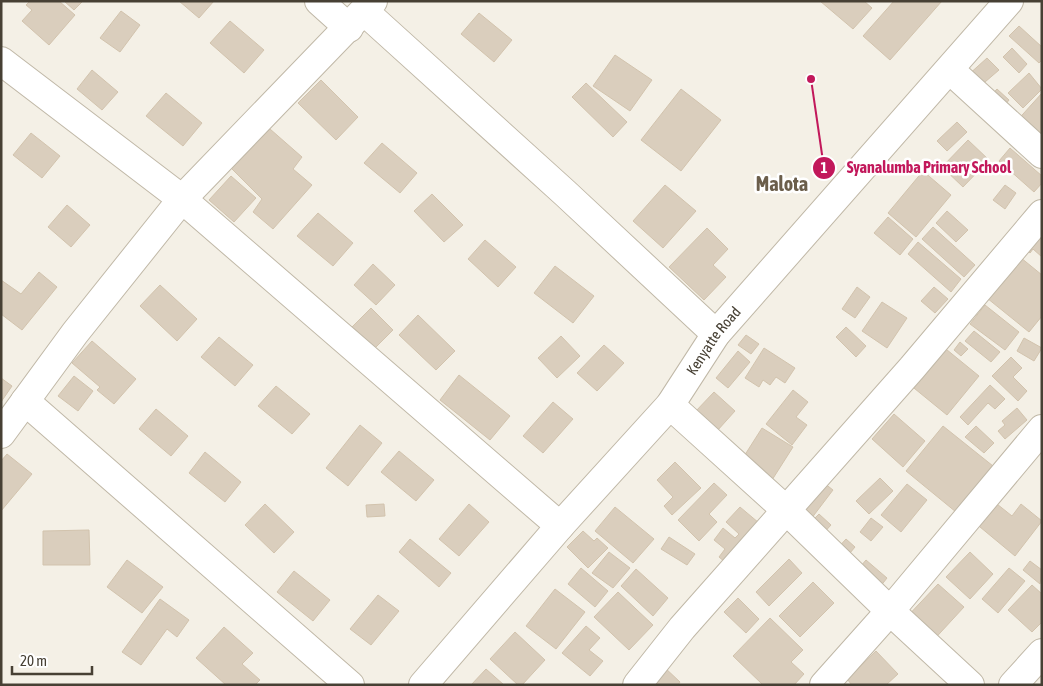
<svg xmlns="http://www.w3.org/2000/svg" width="1043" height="686" viewBox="0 0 1043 686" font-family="'Asap Condensed',sans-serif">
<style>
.building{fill:#dacebd;stroke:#d2c3ad}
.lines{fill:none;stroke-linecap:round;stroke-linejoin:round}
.minor-casing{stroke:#c0b8a7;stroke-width:30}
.minor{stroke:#fff;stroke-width:28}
.labels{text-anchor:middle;stroke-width:5;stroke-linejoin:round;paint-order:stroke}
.street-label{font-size:15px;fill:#474034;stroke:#fff}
.district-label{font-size:20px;font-weight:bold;fill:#6b5e4b;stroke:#fff}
.leader{fill:none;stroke:#c2185b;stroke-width:2}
.callout-dot{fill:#c2185b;stroke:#fff;stroke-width:2}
.mark-label{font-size:15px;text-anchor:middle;font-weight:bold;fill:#fff}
.callout-label{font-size:16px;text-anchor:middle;font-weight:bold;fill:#c2185b;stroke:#fff;stroke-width:5;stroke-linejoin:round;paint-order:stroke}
</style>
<rect width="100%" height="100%" fill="#f4f0e6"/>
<!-- building -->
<path class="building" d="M30,1H59L75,15L49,45L22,21L32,10L26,5Z
M64,1H83L74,10Z
M179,1H214L199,18Z
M820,1H864L872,8L853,29Z
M894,1H942L890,60L863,36Z
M121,11L140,25L120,52L100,38Z
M479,13L512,40L494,62L461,34Z
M230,21L264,50L244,73L210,43Z
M1019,26L1042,47V60L1039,63L1009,36Z
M1012,48L1027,64L1019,73L1003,57Z
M615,55L652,80L630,111L593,86Z
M987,58L999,70L978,88L967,76Z
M92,70L118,92L102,110L77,89Z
M1029,73L1042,89L1023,108L1008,93Z
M321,80L358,117L336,140L298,103Z
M586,83L627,122L613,137L572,97Z
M681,89L721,120L681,171L641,140Z
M997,89L1009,100L1000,111L987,100Z
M166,93L202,123L183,146L146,116Z
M1042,93L1041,125L1042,149L1014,124Z
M957,122L967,132L947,151L937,141Z
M270,129L302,157L293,169L312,185L273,229L253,212L262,199L231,168Z
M31,133L60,156L42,178L13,155Z
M968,140L989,160L963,187L942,167Z
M382,143L417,173L400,193L364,163Z
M1010,148L1042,176V183L1034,192L999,161Z
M923,171L951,195L916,237L888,213Z
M231,176L256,198L234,222L209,200Z
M665,185L696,211L663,248L633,221Z
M1005,185L1016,193L1005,209L993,200Z
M432,194L463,225L444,242L414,211Z
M67,205L90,225L71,247L48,227Z
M947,211L968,230L956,242L936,223Z
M318,213L353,243L333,266L297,236Z
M888,217L913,239L900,255L874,233Z
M933,227L975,265L964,277L922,239Z
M707,228L728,249L713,265L726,277L704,300L669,267Z
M1042,235V257L1033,249L1030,253L1020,244Z
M485,240L516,267L498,287L468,259Z
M918,242L961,279L951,292L908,254Z
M1015,253L1042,275V316L1029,332L982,294Z
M373,264L395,285L376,305L354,285Z
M555,266L594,296L573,323L534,293Z
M39,272L57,287L22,330L1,314V280L21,294Z
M160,285L197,319L177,341L140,306Z
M857,287L870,297L855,318L842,309Z
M934,287L948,299L935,313L921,301Z
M882,302L907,318L887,348L862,331Z
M985,305L1019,332L1005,350L970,324Z
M371,308L393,330L368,355L346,333Z
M418,315L455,351L436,370L399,335Z
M846,327L866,346L856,357L836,337Z
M974,331L1000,352L991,362L965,341Z
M746,335L759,344L751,354L738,345Z
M561,336L580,356L557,378L538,358Z
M219,337L253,365L235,386L201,357Z
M1024,338L1042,348L1034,361L1017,351Z
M92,341L136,379L114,404L97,390L100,387L72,363Z
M960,342L968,349L961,356L954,350Z
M604,345L624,363L597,391L577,373Z
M941,345L979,376L947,415L909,384Z
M764,348L795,368L785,383L776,377L770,385L763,380L759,387L745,378Z
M738,351L750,362L728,388L716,378Z
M1011,357L1022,368L1013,377L1027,391L1018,401L992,376Z
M459,375L510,416L490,440L440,400Z
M74,376L93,391L78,411L58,396Z
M1,378L12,386L1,402Z
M990,385L1005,399L995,409L988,403L968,425L960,417Z
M276,386L310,414L292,434L258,406Z
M793,390L808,402L796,417L807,425L792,445L766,424Z
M714,392L735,411L717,431L695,412Z
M553,402L573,419L543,453L523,436Z
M1017,408L1027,420L1005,439L998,431L1005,425L1002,421Z
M156,409L188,436L171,456L139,429Z
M894,414L925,441L903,467L872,439Z
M360,425L382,443L348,486L326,468Z
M943,426L993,466L956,512L906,471Z
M976,426L994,443L984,453L965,437Z
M762,428L793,447L772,480L741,461Z
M399,451L434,480L416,501L381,472Z
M205,452L241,482L225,502L189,473Z
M7,454L32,474L1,511V461Z
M675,462L701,488L672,515L664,506L673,497L657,480Z
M880,478L893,491L869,514L856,501Z
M714,483L727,495L709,514L717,522L699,541L678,520Z
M824,483L833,490L811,519L801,512Z
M907,484L927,500L901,532L881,515Z
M992,500L1012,516L1021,504L1042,521L1015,556L974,522Z
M265,504L294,532L274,553L245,525Z
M384,504L385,516L367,517L366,505Z
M469,504L489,522L459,556L439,539Z
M615,507L654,539L633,563L595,531Z
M740,507L765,528L731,567L719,557L725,549L714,540L723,528L735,538L739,534L726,522Z
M819,514L831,525L821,536L808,525Z
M871,518L883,527L871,541L860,532Z
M89,530L90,565H43V531Z
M583,531L594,541L597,538L608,548L588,568L567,547Z
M669,537L695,554L687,565L661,549Z
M410,539L451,573L439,587L399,552Z
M846,539L855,547L845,559L835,551Z
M609,552L630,568L613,588L592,573Z
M970,552L993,574L970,599L946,577Z
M789,559L802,573L769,606L756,592Z
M127,560L163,587L142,613L107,587Z
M866,560L887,578L876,592L854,574Z
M1030,561L1042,570L1040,584L1023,570Z
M581,568L608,591L595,607L568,584Z
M1009,568L1025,581L998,613L982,599Z
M636,569L668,598L653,616L621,586Z
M294,571L330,600L313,621L277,592Z
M813,582L834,603L800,637L779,616Z
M938,584L964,607L929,645L903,621Z
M1032,585L1042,594V622L1032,632L1008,610Z
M555,589L585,612L556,649L526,626Z
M618,592L653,625L629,650L594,617Z
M378,595L399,611L371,645L350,629Z
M738,598L759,619L746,633L724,612Z
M160,599L189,620L177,637L167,629L141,665L122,652Z
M770,618L803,650L791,662L804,674L794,685H763L733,656Z
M586,626L600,638L589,650L603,661L590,676L562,653Z
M224,627L253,653L242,664L260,680L255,685H226L196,658Z
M515,632L545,660L522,685H518L490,659Z
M876,651L898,674L886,685H852L847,679Z
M663,666L680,682L678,685H646Z
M486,669L504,685H471Z"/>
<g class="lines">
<defs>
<g id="minor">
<path d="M319,1L349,28"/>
<path d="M365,12L565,193L716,334"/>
<path d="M1,61L182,199L560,526"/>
<path d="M950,70L1042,154"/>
<path d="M25,401L350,685"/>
<path d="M670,405L786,510L890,611L970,685"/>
<path d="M1,434L75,333L182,199L373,1"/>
<path id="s1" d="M423,685L560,526L670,405L716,334L1009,1"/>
<path d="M637,685L682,628L912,368L1042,214"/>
<path d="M824,685L890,611L1042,429"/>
<path d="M1013,685L1042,653"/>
</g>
</defs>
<!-- minor casing -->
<use href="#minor" class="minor-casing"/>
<!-- minor -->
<use href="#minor" class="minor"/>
</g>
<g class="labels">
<!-- street labels -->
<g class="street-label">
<text dy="5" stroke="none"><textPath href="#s1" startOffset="451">Kenyatte Road</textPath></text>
</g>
<!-- district labels -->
<g class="district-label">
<text x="782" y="191">Malota</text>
</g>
</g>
<!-- callouts -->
<path class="leader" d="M811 79L824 168"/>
<g class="callout-dot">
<circle cx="811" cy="79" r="5"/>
<circle cx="824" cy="168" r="12"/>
</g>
<g class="mark-label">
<text x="824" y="173">1</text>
</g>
<g class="callout-label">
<text x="929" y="173">Syanalumba Primary School</text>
</g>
<!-- border -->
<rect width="1043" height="686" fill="none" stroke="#474034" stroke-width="5"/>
<!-- scale -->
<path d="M12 666v8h80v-8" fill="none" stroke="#474034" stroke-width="2.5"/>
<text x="20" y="666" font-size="15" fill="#474034" stroke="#ffffff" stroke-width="4" paint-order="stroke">20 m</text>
</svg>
